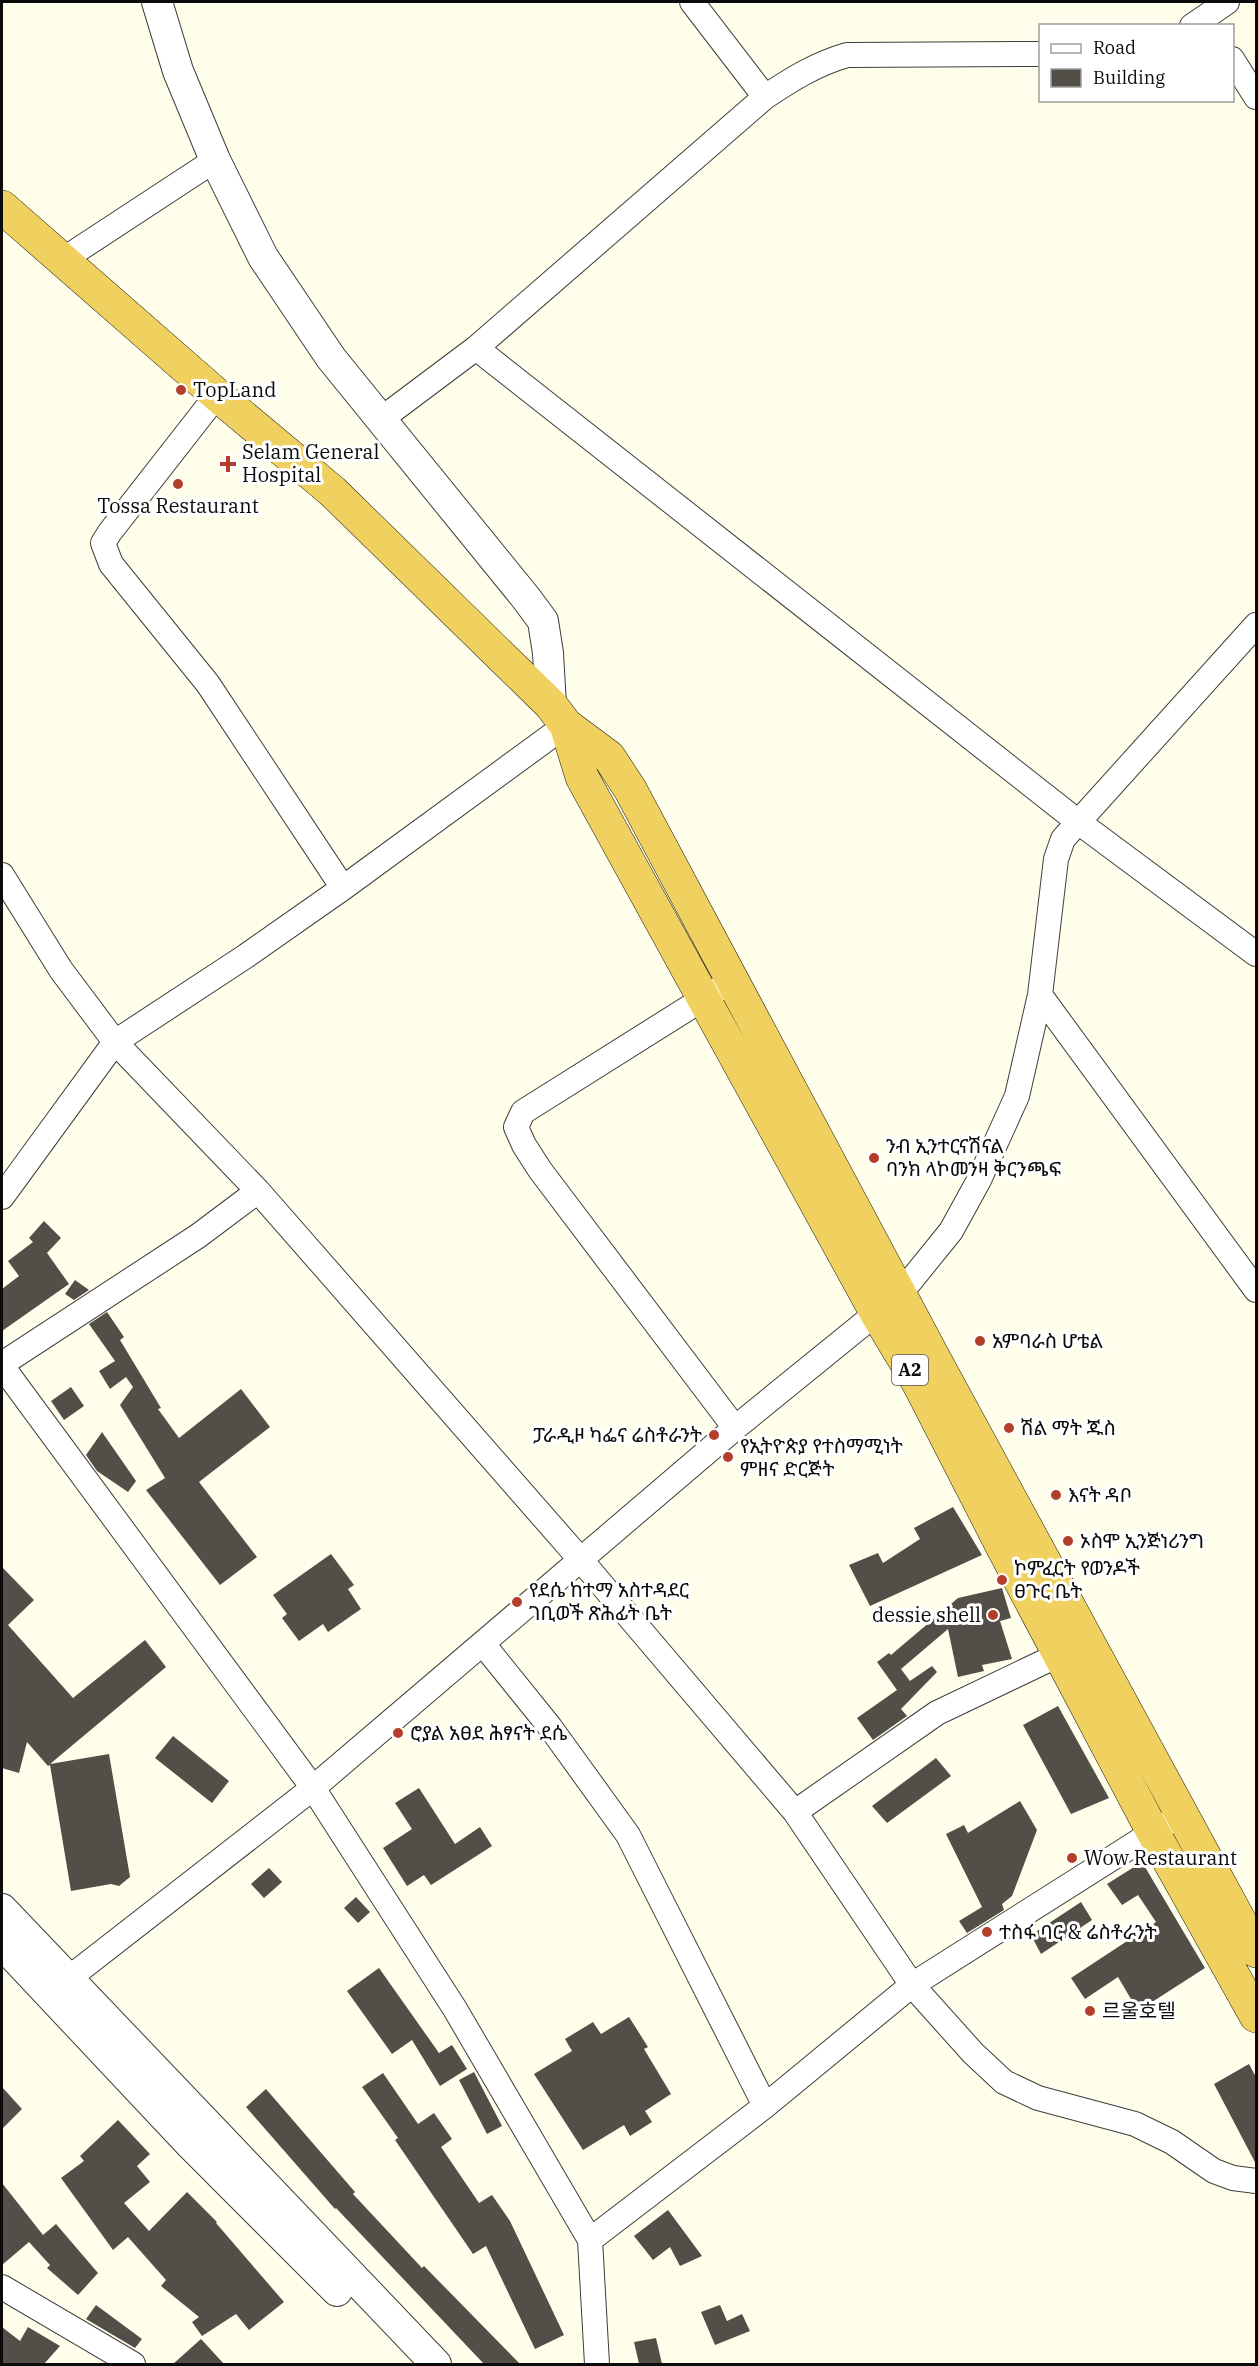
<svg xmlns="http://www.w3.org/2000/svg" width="1258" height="2366" viewBox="0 0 1258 2366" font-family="'IBM Plex Serif','Noto Sans Ethiopic','Noto Sans KR',serif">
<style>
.building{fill:#534e48}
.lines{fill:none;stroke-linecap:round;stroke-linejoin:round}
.minor-casing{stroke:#3e3e3e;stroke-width:26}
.tertiary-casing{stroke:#3e3e3e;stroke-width:32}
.trunk-casing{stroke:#1c1c1c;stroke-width:34}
.minor{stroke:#fff;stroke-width:24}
.tertiary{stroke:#fff;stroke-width:30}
.trunk{stroke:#f0d160;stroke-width:33}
.poi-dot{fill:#b33e2a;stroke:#fff;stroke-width:2}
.labels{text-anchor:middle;stroke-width:6;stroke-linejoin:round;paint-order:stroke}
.shield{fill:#fff;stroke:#545454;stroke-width:1.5}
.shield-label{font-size:18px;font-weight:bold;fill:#0b0b0b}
.poi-label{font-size:20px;fill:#0b0b0b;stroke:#fff;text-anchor:start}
</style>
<rect width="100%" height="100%" fill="#fefeea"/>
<!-- building -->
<path class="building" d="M44,1221L61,1238L47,1253L69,1284L2,1331V1289L19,1276L8,1261L33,1242L29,1238Z
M75,1280L89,1290L74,1300L65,1294Z
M107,1312L124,1337L120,1340L161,1408L158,1409L179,1438L241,1389L270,1427L199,1482L257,1557L220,1585L146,1490L165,1478L120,1405L133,1387L126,1377L110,1389L99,1371L115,1361L89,1324Z
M71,1387L84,1406L64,1420L51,1401Z
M102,1432L136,1481L128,1492L97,1471L86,1455Z
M953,1507L982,1555L870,1606L849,1565L878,1553L883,1563L920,1539L914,1528Z
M331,1554L354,1585L348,1589L361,1609L328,1632L323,1624L299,1641L282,1618L287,1614L273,1595Z
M2,1567L34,1600L8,1625L73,1698L145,1640L166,1667L50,1764L109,1754L130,1877L119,1886L111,1884L71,1891L50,1765L48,1766L27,1742L19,1773L2,1768Z
M1002,1588L1011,1618L1000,1621L1012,1659L982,1665L984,1671L958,1677L948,1629L901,1669L910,1681L932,1666L937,1672L901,1709L907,1716L873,1740L857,1718L897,1690L877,1662L889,1653L891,1655L958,1598Z
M1058,1706L1109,1798L1071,1814L1023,1725Z
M173,1736L229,1781L212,1803L155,1758Z
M936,1758L951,1776L887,1823L872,1806Z
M419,1788L455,1844L480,1827L492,1846L431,1885L424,1875L407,1886L383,1848L412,1829L395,1803Z
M1020,1801L1037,1830L1012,1896L1002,1904L1004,1910L967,1933L959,1921L982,1907L946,1834L964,1825L968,1833Z
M1142,1862L1205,1968L1138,2011L1118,1977L1085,1999L1071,1978L1156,1922L1138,1895L1122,1905L1107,1884Z
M269,1868L282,1882L264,1898L251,1884Z
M356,1897L370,1912L358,1923L344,1908Z
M1081,1902L1092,1920L1041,1954L1031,1935Z
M379,1968L439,2053L452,2045L467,2069L440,2086L412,2040L392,2054L347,1991Z
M629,2017L648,2047L644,2049L671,2094L645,2111L652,2122L630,2136L624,2125L583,2150L534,2074L572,2051L565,2039L593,2022L601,2034Z
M1249,2064L1257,2079V2166L1214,2084Z
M474,2072L502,2126L487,2134L459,2080Z
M383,2073L418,2124L434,2113L452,2139L441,2147L479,2203L492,2195L510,2221L564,2335L535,2349L486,2246L473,2254L395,2140L398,2138L362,2087Z
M2,2087L22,2109L2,2129Z
M266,2089L355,2192L353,2194L422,2268L424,2266L520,2364H484L336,2208L335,2209L246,2107Z
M118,2120L150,2154L137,2166L150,2182L124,2203L149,2231L187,2192L217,2222L216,2223L284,2302L249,2330L236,2314L202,2336L192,2322L199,2317L161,2286L166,2280L128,2237L113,2250L61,2178L84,2161L80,2156Z
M2,2183L43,2235L56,2224L98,2273L78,2295L47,2268L50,2265L29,2242L2,2265Z
M668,2210L702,2256L680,2266L670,2247L653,2260L634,2236Z
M96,2305L142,2339L135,2348L86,2319Z
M720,2305L727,2321L742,2314L750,2331L715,2345L701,2312Z
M2,2327L20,2341L28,2327L60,2346L44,2364H2Z
M656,2338L662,2364H639L634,2342Z
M201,2339L224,2364H173Z"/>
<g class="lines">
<defs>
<path id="minor" d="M692,2L765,97
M1192,26L1227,2
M1232,59L1256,97
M64,259L215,160
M476,348L1077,821L1256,954
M217,395L110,532L103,543L111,564L208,684L343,888
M380,420L476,348L765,97C792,79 816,64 847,55L1040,54
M2,875L61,970L115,1042L258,1191L580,1559L795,1812L912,1985L973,2053L1004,2082L1038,2098L1135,2124L1172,2142L1214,2171L1233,2178L1256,2181
M717,990L523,1112L516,1127L524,1145L540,1170L735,1428
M1040,995L1256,1290
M2,1197L115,1042L246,956L343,888L566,725
M2,1364L198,1236L258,1191
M2,1366L313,1788L455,2009L590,2240L597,2364
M483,1644L550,1727L628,1835L765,2106
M795,1812L937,1713L1073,1648
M55,1989L313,1788L735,1428L900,1294L951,1231L979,1180L1017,1096L1040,995L1056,859L1063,839L1256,625
M590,2240L765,2106L912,1985L1166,1824
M2,2287L133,2364"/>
<path id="tertiary" d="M157,2L178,71L215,160L263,257L331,358L526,598L543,621L548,653L551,705
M2,1909L436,2364
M2,1944L191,2145L337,2291"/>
<path id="trunk" d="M2,207L217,395L332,491L551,705L566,725L609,757L630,789L936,1362L1256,1951
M566,725L582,777L877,1314L919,1384L1002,1546L1153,1832L1256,2016"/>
</defs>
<!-- minor casing -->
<use href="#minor" class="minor-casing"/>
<!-- tertiary casing -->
<use href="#tertiary" class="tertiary-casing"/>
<!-- trunk casing -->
<use href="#trunk" class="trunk-casing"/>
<!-- minor -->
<use href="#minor" class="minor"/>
<!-- tertiary -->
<use href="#tertiary" class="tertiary"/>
<!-- trunk -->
<use href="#trunk" class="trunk"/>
</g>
<!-- markers -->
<g class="poi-dot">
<circle cx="181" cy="390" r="6"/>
<path d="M225 455h6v6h6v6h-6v6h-6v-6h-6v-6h6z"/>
<circle cx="178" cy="484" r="6"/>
<circle cx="874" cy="1158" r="6"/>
<circle cx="980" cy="1341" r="6"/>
<circle cx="1009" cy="1428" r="6"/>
<circle cx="714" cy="1435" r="6"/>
<circle cx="728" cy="1457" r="6"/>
<circle cx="1056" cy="1495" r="6"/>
<circle cx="1068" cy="1541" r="6"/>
<circle cx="1002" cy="1580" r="6"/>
<circle cx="517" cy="1602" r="6"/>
<circle cx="993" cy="1615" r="6"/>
<circle cx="398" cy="1733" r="6"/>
<circle cx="1072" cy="1858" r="6"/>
<circle cx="987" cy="1932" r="6"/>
<circle cx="1090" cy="2011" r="6"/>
</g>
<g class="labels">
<!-- shield labels -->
<rect class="shield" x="892" y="1355" width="36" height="30" rx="4.5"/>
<g class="shield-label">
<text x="910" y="1376">A2</text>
</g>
<!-- poi labels -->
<g class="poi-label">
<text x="193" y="397">TopLand</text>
<text x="242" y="459">Selam General<tspan x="242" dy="23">Hospital</tspan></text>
<text x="178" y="513" text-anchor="middle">Tossa Restaurant</text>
<text x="886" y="1153">ንብ ኢንተርናሽናል<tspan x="886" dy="23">ባንክ ላኮመንዛ ቅርንጫፍ</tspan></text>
<text x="992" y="1348">አምባራስ ሆቴል</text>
<text x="1021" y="1435">ሽል ማት ጁስ</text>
<text x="702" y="1442" text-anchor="end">ፓራዲዞ ካፌና ሬስቶራንት</text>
<text x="740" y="1453">የኢትዮጵያ የተስማሚነት<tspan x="740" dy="23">ምዘና ድርጅት</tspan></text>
<text x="1068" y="1502">እናት ዳቦ</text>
<text x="1080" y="1548">ኦስሞ ኢንጅነሪንግ</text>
<text x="1014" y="1575">ኮምፈርት የወንዶች<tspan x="1014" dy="23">ፀጉር ቤት</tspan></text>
<text x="529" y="1597">የደሴ ከተማ አስተዳደር<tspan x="529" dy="23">ገቢወች ጽሕፊት ቤት</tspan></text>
<text x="981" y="1622" text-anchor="end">dessie shell</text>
<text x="410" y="1740">ሮያል አፀደ ሕፃናት ደሴ</text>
<text x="1084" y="1865">Wow Restaurant</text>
<text x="999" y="1939">ተስፋ ባር &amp; ሬስቶራንት</text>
<text x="1102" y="2018">르울호텔</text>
</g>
</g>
<!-- border -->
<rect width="1258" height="2366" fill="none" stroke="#0b0b0b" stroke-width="6"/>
<!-- legend -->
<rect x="1039" y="24" width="195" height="78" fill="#ffffff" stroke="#9d9d9d" stroke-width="1.5"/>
<rect x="1051" y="44" width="30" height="9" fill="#ffffff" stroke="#9d9d9d" stroke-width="1.5"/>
<text x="1093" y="54" font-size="18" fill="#0b0b0b">Road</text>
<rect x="1051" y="69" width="30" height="18" fill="#534e48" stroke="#9d9d9d" stroke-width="1.5"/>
<text x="1093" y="84" font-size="18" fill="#0b0b0b">Building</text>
</svg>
